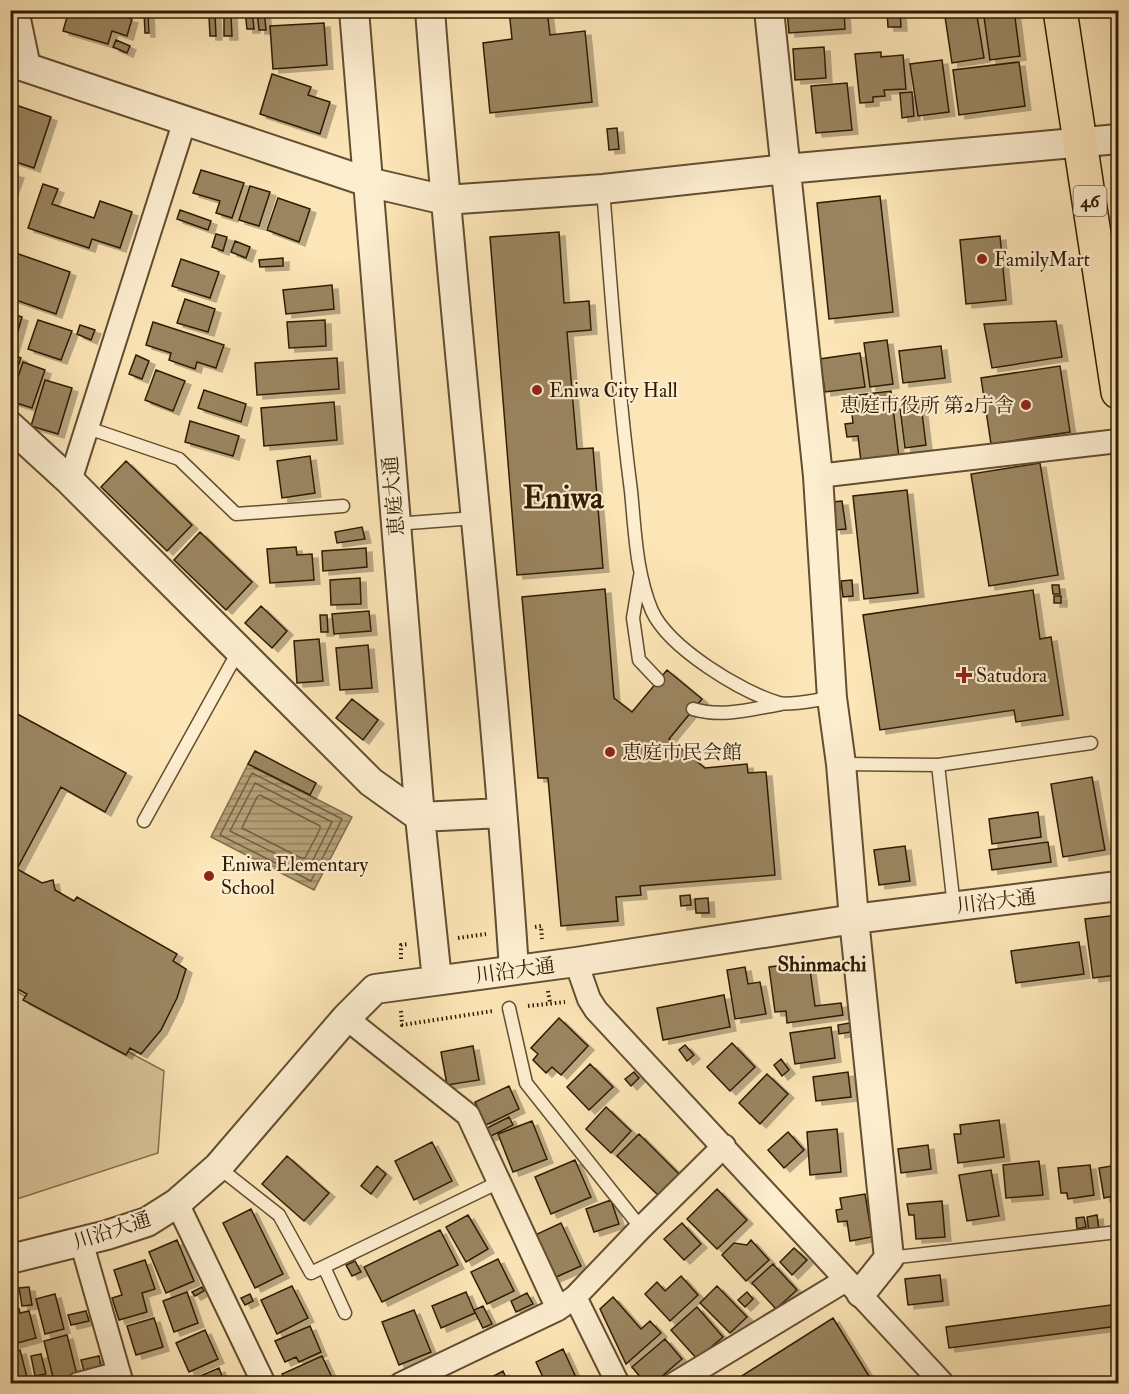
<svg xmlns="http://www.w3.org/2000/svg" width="1129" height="1394" viewBox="0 0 1129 1394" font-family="'IM FELL Double Pica','Noto Serif JP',serif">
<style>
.pitch{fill:#d9c398;stroke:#84704e;stroke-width:1.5}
.water{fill:url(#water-rules);stroke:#806c4a;stroke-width:1.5}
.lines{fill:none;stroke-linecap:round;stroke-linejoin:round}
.shore{stroke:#725e3e;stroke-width:1.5}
.building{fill:#9a8560;stroke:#2f1c03;stroke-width:1.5;filter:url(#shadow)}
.service-casing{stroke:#624e30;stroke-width:15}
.minor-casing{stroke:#624e30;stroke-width:26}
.tertiary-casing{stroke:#624e30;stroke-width:32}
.primary-casing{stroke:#2f1c03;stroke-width:36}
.path{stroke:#2f1c03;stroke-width:4;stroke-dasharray:1.5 3;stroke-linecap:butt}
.service{stroke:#fdeed0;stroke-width:12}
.minor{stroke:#fdeed0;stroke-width:22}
.tertiary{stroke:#fdeed0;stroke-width:28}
.primary{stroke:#fce5b6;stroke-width:33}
.poi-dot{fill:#8f2418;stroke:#fdeed0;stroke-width:2}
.labels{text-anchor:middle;stroke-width:4.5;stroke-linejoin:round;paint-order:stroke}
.shield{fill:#fdeed0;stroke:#6d5b40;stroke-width:1.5}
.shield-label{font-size:18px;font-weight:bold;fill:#2f1c03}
.poi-label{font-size:20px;fill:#2f1c03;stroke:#fdeed0;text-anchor:start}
.street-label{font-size:20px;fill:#2f1c03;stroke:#fdeed0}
.neighbourhood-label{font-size:21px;font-weight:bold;fill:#2f1c03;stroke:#fdeed0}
.town-label{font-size:32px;font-weight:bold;fill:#2f1c03;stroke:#fdeed0}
</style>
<defs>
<pattern id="water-rules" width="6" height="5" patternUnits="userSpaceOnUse" patternTransform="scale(1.5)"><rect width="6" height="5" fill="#b6a179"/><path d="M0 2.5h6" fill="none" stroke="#948261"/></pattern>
<filter id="shadow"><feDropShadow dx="6" dy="4" stdDeviation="0" flood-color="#0004"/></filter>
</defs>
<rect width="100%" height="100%" fill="#fce5b6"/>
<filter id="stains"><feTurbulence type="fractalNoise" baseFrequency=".00333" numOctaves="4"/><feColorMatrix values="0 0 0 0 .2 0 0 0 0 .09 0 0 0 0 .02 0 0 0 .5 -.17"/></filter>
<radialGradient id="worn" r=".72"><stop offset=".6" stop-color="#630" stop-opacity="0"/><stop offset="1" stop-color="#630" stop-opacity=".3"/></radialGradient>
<!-- pitch -->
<path class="pitch" d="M10,988L164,1071L158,1153L11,1201Z"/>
<!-- water -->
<path class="water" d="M248,764L352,817L314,890L211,837Z"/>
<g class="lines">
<!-- shore -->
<path class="shore" d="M252,773L342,819L311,881L220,835Z
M255,783L332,822L308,870L230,831Z
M260,795L320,826V829L305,858H301L242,828L257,797Z"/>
</g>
<!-- building -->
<path class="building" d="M69,10H118L117,15L132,19L127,36L112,31L108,44L63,31Z
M144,10H148L149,33H145Z
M245,10H252L254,29H247Z
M257,10H264L266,30H259Z
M509,10H547L550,35L585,31L592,102L490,113L483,43L512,39Z
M787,10H844L845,29L789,33Z
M887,10H900L901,27H888Z
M944,10H976L984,58L952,63Z
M983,10H1014L1020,56L990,60Z
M1114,10H1118V32L1116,33Z
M215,15L216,36H210L209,16Z
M231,15L232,36H224V16Z
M324,23L327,65L273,69L270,26Z
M116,40L130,46L127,53L113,47Z
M824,47L826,78L795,80L793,49Z
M881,52V57L903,55L906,89L884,90L885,96L873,97V102L860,103L855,54Z
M942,60L949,112L918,116L910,64Z
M1019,62L1025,106L959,115L953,70Z
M272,74L311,87L308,95L330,102L320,134L260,114Z
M847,83L852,130L816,133L811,86Z
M912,92L914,116L902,118L900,93Z
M10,103L51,117L34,168L10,160Z
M617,128L619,149L609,150L607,129Z
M201,170L244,183L232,218L216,213L220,201L193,193Z
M10,172L18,174L10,196Z
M43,184L58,189L52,204L94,218L100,201L132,212L120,248L92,239L89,248L28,228Z
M250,186L270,192L259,226L239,220Z
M880,196L893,312L829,319L817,203Z
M278,198L310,209L299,242L267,230Z
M180,210L211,221L208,230L177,219Z
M559,232L564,303L589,301L591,330L567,332L577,449L593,448L603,568L517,575L490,237Z
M216,234L227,237L223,251L212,247Z
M1000,236L1006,300L966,304L960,240Z
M235,241L250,247L246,258L231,252Z
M10,251L70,272L56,314L10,298Z
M283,258V266L260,267L259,260Z
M181,259L219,272L210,298L172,286Z
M332,285L334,309L286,314L283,290Z
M185,299L215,309L208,332L177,323Z
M10,313L22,317L10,359Z
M38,320L72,331L61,360L28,349Z
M325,320L326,346L289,348L287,322Z
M1056,321L1062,357L992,368L984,324Z
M153,322L224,345L216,368L197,362L195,369L169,360L171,353L146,345Z
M80,325L95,330L91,340L77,334Z
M887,340L893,384L870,387L864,343Z
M941,346L945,378L903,383L899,351Z
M860,353L865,387L825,392L820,359Z
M136,355L149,361L142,379L129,374Z
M16,356L21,358L12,383L10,382V369Z
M337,358L339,389L257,395L255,363Z
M23,362L45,370L32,408L10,401Z
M1060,366L1070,432L991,444L981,378Z
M156,370L185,381L173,411L145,400Z
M45,380L72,388L58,434L31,426Z
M204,390L246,404L241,422L198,408Z
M891,391L899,458L861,462L858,436L847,437L845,424L853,423L850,396Z
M334,402L337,440L264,446L261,408Z
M921,405L926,445L905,448L900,408Z
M190,421L239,436L233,456L185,442Z
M310,456L315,493L282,498L277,461Z
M126,461L192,525L167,551L101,487Z
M1040,463L1058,575L989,586L971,474Z
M907,490L918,593L864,599L853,496Z
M842,501L846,529L835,530L832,502Z
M362,527L365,539L337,543L335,532Z
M200,532L252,582L226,610L174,560Z
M296,547L297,555L312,554L314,580L270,583L267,549Z
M366,548L367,567L323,571L322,551Z
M360,578L361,604L331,605L330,580Z
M852,580L853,596L843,597L841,581Z
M1052,585H1059L1060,594H1053Z
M605,589L614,698L632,712L667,670L702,699L669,739L705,768L747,764L748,773L766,772L775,875L640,886L641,895L616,897L618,921L561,926L548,778H538L522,597Z
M1033,590L1040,639L1051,637L1063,715L1016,722L1014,710L880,730L863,615Z
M1054,596H1061V603H1054Z
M261,606L287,631L272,648L245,623Z
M369,611L371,631L334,634L332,614Z
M320,615H327L328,632H321Z
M319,639L323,681L297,683L294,641Z
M368,645L372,688L340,690L336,648Z
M352,699L378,720L363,740L336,718Z
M10,710L126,773L105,812L61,787L17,869L42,883L53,880L55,890L74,901L77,897L177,954L173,961L186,969L177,998L161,1030L141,1054L130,1048L126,1055L23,1000L27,994L10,985V957L16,947L10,930Z
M255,751L316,783L310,795L248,764Z
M1092,777L1105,850L1063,857L1051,784Z
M1038,812L1041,837L992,844L989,819Z
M1048,842L1051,862L992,870L989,850Z
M905,846L910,881L879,885L874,850Z
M690,895L691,905L681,906L680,896Z
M708,898L709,913H696L695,899Z
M1118,915V975L1093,978L1085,919Z
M1079,942L1084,974L1016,983L1011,951Z
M809,962L815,1006L841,1003L843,1015L787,1023L786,1011L775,1012L769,967Z
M745,967L748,984L760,982L766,1014L735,1019L727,970Z
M724,995L730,1027L663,1040L657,1008Z
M559,1018L588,1046L561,1075L552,1067L546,1073L533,1060L538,1054L531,1048Z
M855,1022L857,1031L839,1034L838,1025Z
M831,1027L835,1058L795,1064L790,1033Z
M732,1043L755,1067L730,1091L707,1067Z
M685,1045L694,1055L687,1061L679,1050Z
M473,1046L479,1080L447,1085L441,1052Z
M781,1059L789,1070L782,1076L774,1065Z
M590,1064L613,1087L589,1110L567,1087Z
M634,1072L639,1078L631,1086L625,1079Z
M848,1072L851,1097L816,1101L813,1077Z
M767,1074L788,1094L760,1124L739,1103Z
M509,1086L519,1109L486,1125L475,1102Z
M606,1107L631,1131L611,1153L586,1129Z
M509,1117L513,1125L489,1137L485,1129Z
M999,1120L1004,1157L958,1163L954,1134H961L960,1125Z
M532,1121L547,1159L513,1172L498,1134Z
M837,1129L841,1172L810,1175L807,1132Z
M788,1132L804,1150L784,1168L768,1150Z
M639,1134L679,1174L658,1195L617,1156Z
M432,1142L452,1181L414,1200L395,1161Z
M928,1145L931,1169L901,1173L898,1149Z
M287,1156L329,1193L304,1221L262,1184Z
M575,1160L591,1197L551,1214L535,1177Z
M1039,1161L1043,1195L1006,1198L1003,1165Z
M1090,1165L1094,1195L1068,1199L1067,1193H1061L1058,1168Z
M1118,1165V1195L1104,1198L1099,1168Z
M377,1166L386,1174L371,1194L361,1186Z
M991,1170L999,1216L967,1221L959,1175Z
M717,1189L747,1220L717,1249L687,1219Z
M865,1194L872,1237L850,1241L847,1221L838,1222L836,1210L842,1209L840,1198Z
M611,1200L619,1224L594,1232L586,1209Z
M942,1201L945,1237L916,1239L914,1215H909L907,1204Z
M251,1209L283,1274L255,1288L223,1223Z
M468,1215L488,1249L466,1262L446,1227Z
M1097,1215L1099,1230L1089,1232L1087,1217Z
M1084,1217L1086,1227L1077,1229L1076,1218Z
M561,1223L581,1266L554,1278L535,1235Z
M682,1223L701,1244L684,1260L664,1239Z
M440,1230L458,1265L382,1302L364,1267Z
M177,1240L194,1281L166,1293L149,1252Z
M751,1240L769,1260L746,1281L722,1255L734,1243L747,1245Z
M794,1248L807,1260L792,1275L780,1262Z
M498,1259L514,1291L487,1304L471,1272Z
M145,1260L155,1289L142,1293L147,1312L119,1320L112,1298L122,1295L114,1270Z
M355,1261L361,1272L352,1276L346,1265Z
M773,1264L797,1290L776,1309L752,1283Z
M940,1275L943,1301L908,1305L905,1279Z
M681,1276L698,1295L670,1321L645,1294L657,1282L665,1291Z
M292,1286L308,1318L277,1334L261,1300Z
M717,1286L747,1317L730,1333L700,1303Z
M29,1287L32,1305L22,1306L19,1288Z
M202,1287L204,1291L195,1296L192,1292Z
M187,1292L198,1323L174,1332L163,1301Z
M466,1292L475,1313L441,1328L432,1306Z
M747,1292L753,1299L745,1307L738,1300Z
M527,1293L533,1304L516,1312L511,1301Z
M55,1294L64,1329L45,1334L36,1299Z
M250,1294L253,1301L245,1305L241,1298Z
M613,1297L641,1329L650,1321L661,1333L626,1364L600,1309Z
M1118,1304V1326L949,1348L946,1327Z
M483,1306L492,1324L483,1328L474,1310Z
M697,1307L723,1337L697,1359L671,1330Z
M19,1309L20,1313L29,1311L36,1338L10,1345V1311Z
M414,1310L431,1352L399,1365L382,1322Z
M86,1311L89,1321L71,1325L68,1315Z
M154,1318L163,1347L136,1355L127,1326Z
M833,1318L874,1384H729Z
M310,1326L321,1352L299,1362L296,1357L285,1362L275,1341Z
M205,1330L218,1359L189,1372L176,1343Z
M67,1335L77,1375L54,1381L44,1341Z
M665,1339L682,1359L653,1384H646L632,1367Z
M563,1349L579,1384H546L536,1362Z
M20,1350L28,1381L10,1384V1352Z
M41,1354L46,1374L35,1376L31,1356Z
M99,1356L101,1367L84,1371L81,1360Z
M322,1356L335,1384H287L282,1374Z
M219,1368L225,1384H192L191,1380Z
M503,1371L509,1384H479Z"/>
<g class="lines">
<defs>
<path id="service" d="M603,189C611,289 618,391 631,491C635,531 636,573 652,611C669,648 741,692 779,703C790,706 819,699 832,698
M88,428L179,459L236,514L343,506
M395,524L475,518
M640,576L633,618L639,660L658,680
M693,709C722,718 752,709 781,704
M841,764L938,765L954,907
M938,765L1091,743
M144,821L239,650
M509,1008L526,1083L641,1228
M218,1167L279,1215L311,1273L499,1182
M889,1258L1118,1232
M324,1267L345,1313"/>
<path id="minor" d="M818,476L1118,441
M70,481L185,120
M576,962L589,999L596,1010L943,1384
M346,1018L468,1115L558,1309
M177,1203L264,1384
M81,1241L122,1384
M575,1297L618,1384
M78,1384L119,1373
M401,1384L558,1309L575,1297L641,1228L724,1146
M674,1384L846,1280"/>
<path id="tertiary" d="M14,10L26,67
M354,10L420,817L437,980
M430,10C454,331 493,649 514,969
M769,10L818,476L832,698L841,764L854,919L889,1258L861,1293
M10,62L368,182L445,200L603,189L786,169L1118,139
M10,426L70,481L371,782L420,817L502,813
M10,1259L107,1235L147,1222L177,1203L218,1167L346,1018L375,989L576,962L854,919L1118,886"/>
<path id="primary" d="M1060,10L1118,392"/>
</defs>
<!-- service casing -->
<use href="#service" class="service-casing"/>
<!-- minor casing -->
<use href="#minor" class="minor-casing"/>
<!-- tertiary casing -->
<use href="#tertiary" class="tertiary-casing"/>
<!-- primary casing -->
<use href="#primary" class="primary-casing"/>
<!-- path -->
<path class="path" d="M535,927L541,926L542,939
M458,938L486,934
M401,959V945L409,944
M548,991L550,1003
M528,1006L565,1002
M401,1011L402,1025L493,1011"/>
<!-- service -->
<use href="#service" class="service"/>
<!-- minor -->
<use href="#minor" class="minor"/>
<!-- tertiary -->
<use href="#tertiary" class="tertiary"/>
<!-- primary -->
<use href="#primary" class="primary"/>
</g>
<!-- markers -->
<g class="poi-dot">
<circle cx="982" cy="259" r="6"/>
<circle cx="537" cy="390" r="6"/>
<circle cx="1026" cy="405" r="6"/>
<path d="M961 666h6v6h6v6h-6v6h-6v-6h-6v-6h6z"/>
<circle cx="610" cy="752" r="6"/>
<circle cx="209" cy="876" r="6"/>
</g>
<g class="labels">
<!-- shield labels -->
<rect class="shield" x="1073.5" y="186" width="33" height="30" rx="4.5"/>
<g class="shield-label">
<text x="1090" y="207">46</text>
</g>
<!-- poi labels -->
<g class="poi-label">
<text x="994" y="266">FamilyMart</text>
<text x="549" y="397">Eniwa City Hall</text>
<text x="1014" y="412" text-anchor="end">恵庭市役所 第2庁舎</text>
<text x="976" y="682">Satudora</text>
<text x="622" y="759">恵庭市民会館</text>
<text x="221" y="871">Eniwa Elementary<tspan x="221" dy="23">School</tspan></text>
</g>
<!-- street labels -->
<g class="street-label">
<text transform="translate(393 496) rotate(-95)" y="7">恵庭大通</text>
<text transform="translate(996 901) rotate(-7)" y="7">川沿大通</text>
<text transform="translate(515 970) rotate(-8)" y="7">川沿大通</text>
<text transform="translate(112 1230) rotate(-18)" y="7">川沿大通</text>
</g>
<!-- neighbourhood labels -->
<g class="neighbourhood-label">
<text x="822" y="971">Shinmachi</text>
</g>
<!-- town labels -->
<g class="town-label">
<text x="563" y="508">Eniwa</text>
</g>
</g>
<!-- margin -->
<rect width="1129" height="1394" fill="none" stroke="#fce5b6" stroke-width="36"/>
<rect x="12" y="12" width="1105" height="1370" fill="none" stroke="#2f1c03" stroke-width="3"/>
<rect x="18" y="18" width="1093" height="1358" fill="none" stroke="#2f1c03" stroke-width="1.5"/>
<rect width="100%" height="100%" filter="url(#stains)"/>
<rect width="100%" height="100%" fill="url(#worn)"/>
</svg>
